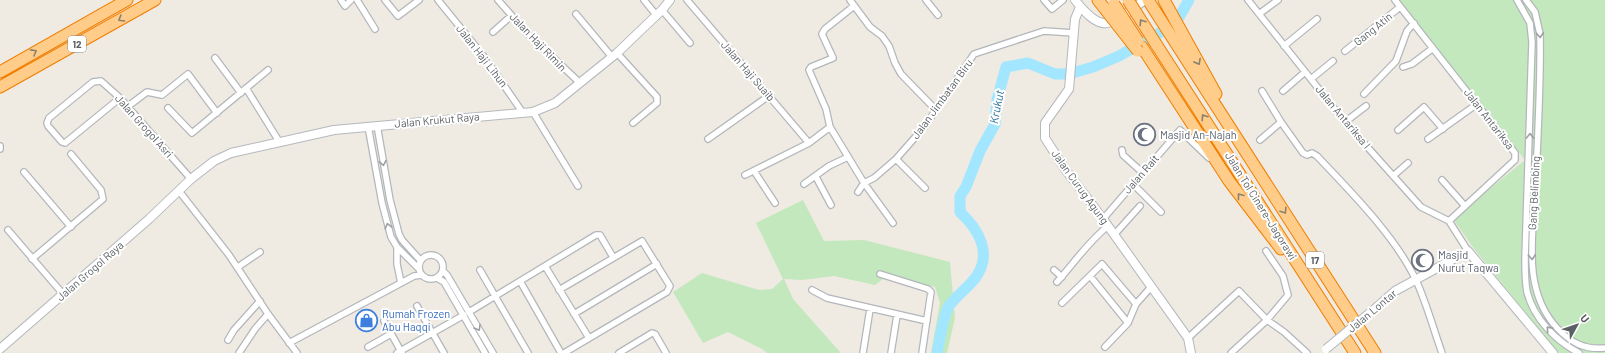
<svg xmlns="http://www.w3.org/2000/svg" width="1605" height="353" viewBox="0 0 1605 353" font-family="Barlow,sans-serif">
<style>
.green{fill:#c4e8bd}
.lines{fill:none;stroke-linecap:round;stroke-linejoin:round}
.river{stroke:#a2e6ff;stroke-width:11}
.street-casing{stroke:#b3b7bb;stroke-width:8}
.secondary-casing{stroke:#b4b9be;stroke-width:10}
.highway-casing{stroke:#f17e00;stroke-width:13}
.street{stroke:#fff;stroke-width:5.5}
.secondary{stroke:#fff;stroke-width:8}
.highway{stroke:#ffcd89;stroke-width:11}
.secondary-bridge-casing{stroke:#b4b9be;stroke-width:10;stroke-linecap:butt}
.highway-bridge-casing{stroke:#f17e00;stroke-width:13;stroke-linecap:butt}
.secondary-bridge{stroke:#fff;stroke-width:8}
.highway-bridge{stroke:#ffcd89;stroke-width:11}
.oneway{stroke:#8c816f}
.oneway2{stroke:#9da0a2}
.labels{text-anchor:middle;stroke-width:4;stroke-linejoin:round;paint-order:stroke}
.shield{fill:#fff;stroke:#8c9092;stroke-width:1}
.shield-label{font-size:10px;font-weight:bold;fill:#5b6064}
.street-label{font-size:11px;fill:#5b6064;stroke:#fff}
.worship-label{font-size:11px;fill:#5b616d;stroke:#fff;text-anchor:start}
.shop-label{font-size:11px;fill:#366cbe;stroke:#fff;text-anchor:start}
.water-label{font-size:12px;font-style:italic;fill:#30779d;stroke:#fff}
</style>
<rect width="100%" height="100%" fill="#efeae2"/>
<!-- green -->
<path class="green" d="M1399,0H1605V353H1558L1475,250L1453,219L1525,160Z
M803,200L824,241L864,240L950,262L955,318L947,353H931L940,303L935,287L888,275L875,285L834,276L802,280L784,279L793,299L840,352L839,353H767L762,349L728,332L703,343L673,292L702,273L759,290L772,289L783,279L756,223Z"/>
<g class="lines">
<!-- river -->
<path class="river" d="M937,353C939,343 944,313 949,306C957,295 969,287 976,277C993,253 978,229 960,212V196L966,187L980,151L995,124L997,100L1006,67L1028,63L1055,74H1069L1093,67L1119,56L1175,24L1189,0"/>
<defs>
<path id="street" d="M341,0L345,6L351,0
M357,0L375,29
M385,0L398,16L419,0
M438,0L485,58L523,113
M498,0L527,33L580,83
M644,0L657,16
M687,0L809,143
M850,0L870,27L882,36L889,46L895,63L901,74L935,109
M926,0L938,15
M1044,0L1052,9L1063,0
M1248,0L1345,122L1421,207L1449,221L1468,251
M1395,0L1515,153V160L1449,221
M1517,0L1530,23L1532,42L1525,258C1525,269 1525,282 1527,292C1534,319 1556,341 1579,353
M1526,0L1535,12L1540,34C1541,81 1538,129 1536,177C1535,227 1519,287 1557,328C1571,343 1585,350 1605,348
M662,10L690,43
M576,14L612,57
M1259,14L1278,0
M493,32L511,16
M1284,46L1317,19
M1345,51L1400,7
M617,53L657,97V103L633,123
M215,58L241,93
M1403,67L1412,64L1433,48
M1311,79L1333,61
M246,88L280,143
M1262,91L1281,122L1303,153L1307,155L1312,153L1317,156C1350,191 1394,235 1415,278C1426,301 1433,328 1442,353
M1283,91L1305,72
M1364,94L1396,61L1407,31L1414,23
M120,98L65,143L62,142L48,126L47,123L49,118L93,82L101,81L120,98L191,179
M127,107L147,92L162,95L188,74L217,113
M168,108L192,133L268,70
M533,112L578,186
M1345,122L1366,106
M377,125L390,200L399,234L402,240L420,260
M368,126L382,203L391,237L397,247L418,268
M830,127L826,109L809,70L811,67L833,58L822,34L825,29L854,6
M1398,130L1424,107L1443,129
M708,139L770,95
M1428,139L1477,104
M1260,140L1281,122
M0,146V149
M1122,150L1123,155L1143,173
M896,159L925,188
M754,171L775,203
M24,172L71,227
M745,175L809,143L830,127L864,183L874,178L896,159L925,126L974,54L1044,31L1074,33
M1393,176L1408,163
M816,177L831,205
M1442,180L1465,206
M804,184L829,166L848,157
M1133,184L1161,212
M179,191L229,255L268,314L297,353
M858,192L864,183L893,223
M1103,219L1180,130L1209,158
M8,230L63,294
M1114,235L1140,206
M397,247V264L401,283
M419 267a12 12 0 1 1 24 0a12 12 0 1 1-24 0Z
M32,259L103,199L101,190L71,154
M545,266L589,338
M238,267L260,252
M480,270L528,353
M1054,270L1062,277
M443,271L447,275L493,353
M880,274L928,289L931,292L922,353
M1090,276L1128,323
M437,278L444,282L485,353
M520,281L561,353
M1057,282C1074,263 1088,242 1108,226
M559,290L642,241L670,286L667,292L564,353
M812,290L827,298L927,321
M1062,303L1102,264L1136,304L1128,323L1105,347
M1136,304L1151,287
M417,306L444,353
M469,312L596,235H600L613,257
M574,314L657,264
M384,321L402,353
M1188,338L1239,291L1267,320L1284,332L1307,353
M228,340L234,330L260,301
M289,343L401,283L414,276L422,275
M368,347L391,334
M239,353L255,329L268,314
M397,353L464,315
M619,353L652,333L655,334L666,353
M863,353L870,309
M891,353L897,315
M1231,353L1267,320L1288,295L1283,276L1266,251"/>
<path id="secondary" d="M1075,0C1105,38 1111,23 1145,0
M1080,7L1075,19L1069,89L1045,123V138L1065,169L1103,219L1188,338L1191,353
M1378,306L1395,291L1468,251L1553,353
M0,349L149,219L191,179L214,161L231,153L334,130L533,112L555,103L617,53L662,10L670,0"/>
<path id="highway" d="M1098,0L1105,9
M1148,0L1375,353
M1164,0L1216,94
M1156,44L1355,353
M1142,47L1229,181L1281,249
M0,72L127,0
M0,87L155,0"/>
</defs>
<!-- street casing -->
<use href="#street" class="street-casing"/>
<!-- secondary casing -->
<use href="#secondary" class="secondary-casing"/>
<!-- highway casing -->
<use href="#highway" class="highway-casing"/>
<!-- street -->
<use href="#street" class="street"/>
<!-- secondary -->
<use href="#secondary" class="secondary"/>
<!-- highway -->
<use href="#highway" class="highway"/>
<defs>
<path id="secondary-bridge" d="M1326,349L1378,306"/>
<path id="highway-bridge" d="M1128,0L1156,44
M1114,4L1138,41
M1105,9L1138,51"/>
</defs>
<!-- secondary-bridge casing -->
<use href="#secondary-bridge" class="secondary-bridge-casing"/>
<!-- highway-bridge casing -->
<use href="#highway-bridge" class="highway-bridge-casing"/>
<!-- secondary-bridge -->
<use href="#secondary-bridge" class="secondary-bridge"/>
<!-- highway-bridge -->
<use href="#highway-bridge" class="highway-bridge"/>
</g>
<!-- one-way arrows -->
<defs><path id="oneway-chevron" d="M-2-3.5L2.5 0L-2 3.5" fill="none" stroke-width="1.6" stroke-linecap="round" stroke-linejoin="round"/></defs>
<g class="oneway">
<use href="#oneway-chevron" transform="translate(121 19) rotate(150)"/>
<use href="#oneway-chevron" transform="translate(1142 22) rotate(-123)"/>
<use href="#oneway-chevron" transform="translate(34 52) rotate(-29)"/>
<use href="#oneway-chevron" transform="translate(1198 62) rotate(61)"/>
<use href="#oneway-chevron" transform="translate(1204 117) rotate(-123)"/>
<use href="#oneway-chevron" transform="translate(1240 196) rotate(-127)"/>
<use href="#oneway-chevron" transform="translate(1284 211) rotate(57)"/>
</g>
<g class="oneway2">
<use href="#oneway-chevron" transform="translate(1540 35) rotate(86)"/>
<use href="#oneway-chevron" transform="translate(1530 136) rotate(-89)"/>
<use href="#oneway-chevron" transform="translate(383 163) rotate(80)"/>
<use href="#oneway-chevron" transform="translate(388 226) rotate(-105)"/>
<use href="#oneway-chevron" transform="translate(1532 257) rotate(86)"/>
<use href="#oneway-chevron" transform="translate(478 328) rotate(60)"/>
<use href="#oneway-chevron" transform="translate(1549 329) rotate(-131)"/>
</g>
<!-- icons -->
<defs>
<symbol id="mosque-ring" viewBox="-11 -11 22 22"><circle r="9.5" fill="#fff" stroke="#6b7280" stroke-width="1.5"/><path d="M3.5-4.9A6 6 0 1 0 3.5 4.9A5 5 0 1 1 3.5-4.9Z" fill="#6b7280"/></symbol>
<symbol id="shop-ring" viewBox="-11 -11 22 22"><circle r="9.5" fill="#fff" stroke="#3f7fe0" stroke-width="1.5"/><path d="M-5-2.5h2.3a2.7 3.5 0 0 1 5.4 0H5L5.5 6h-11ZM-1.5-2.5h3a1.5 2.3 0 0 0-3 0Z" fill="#3f7fe0"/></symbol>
</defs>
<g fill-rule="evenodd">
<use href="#mosque-ring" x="1132" y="122" width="25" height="25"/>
<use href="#mosque-ring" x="1410" y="248" width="25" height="25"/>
<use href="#shop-ring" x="354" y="308" width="25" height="25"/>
</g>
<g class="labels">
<!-- shield labels -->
<g class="shield">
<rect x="68" y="36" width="18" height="16" rx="3"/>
<rect x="1306" y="252" width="18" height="16" rx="3"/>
</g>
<g class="shield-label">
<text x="77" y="48">12</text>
<text x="1315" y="264">17</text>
</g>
<!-- street labels -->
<g class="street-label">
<text transform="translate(1373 29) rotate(-39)" y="4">Gang Atin</text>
<text transform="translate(538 42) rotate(46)" y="4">Jalan Haji Rimin</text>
<text transform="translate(482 56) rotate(52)" y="4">Jalan Haji Lihun</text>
<text transform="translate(748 71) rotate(49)" y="4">Jalan Haji Suaib</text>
<text transform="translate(942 99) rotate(-54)" y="4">Jalan Jimbatan Biru</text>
<text transform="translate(1343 117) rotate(50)" y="4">Jalan Antariksa I</text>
<text transform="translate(1489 119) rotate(52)" y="4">Jalan Antariksa</text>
<text transform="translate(437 120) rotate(-5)" y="4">Jalan Krukut Raya</text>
<text transform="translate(144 126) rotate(48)" y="4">Jalan Grogol Asri</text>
<text transform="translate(1141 174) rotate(-49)" y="4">Jalan Rait</text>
<text transform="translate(1080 187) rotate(54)" y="4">Jalan Curug Agung</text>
<text transform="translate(1534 193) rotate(-87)" y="4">Gang Belimbing</text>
<text transform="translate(1261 206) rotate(58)" y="4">Jalan Tol Cinere–Jagorawi</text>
<text transform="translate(90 271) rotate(-41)" y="4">Jalan Grogol Raya</text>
<text transform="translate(1372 311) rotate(-40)" y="4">Jalan Lontar</text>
</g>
<!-- worship labels -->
<g class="worship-label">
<text x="1160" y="139">Masjid An-Najah</text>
<text x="1438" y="259">Masjid<tspan x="1438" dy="13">Nurut Taqwa</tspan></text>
</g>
<!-- shop labels -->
<g class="shop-label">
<text x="382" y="318">Rumah Frozen<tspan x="382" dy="13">Abu Haqqi</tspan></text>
</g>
<!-- water labels -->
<g class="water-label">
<text transform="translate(997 107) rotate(-79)" y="4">Krukut</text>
</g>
</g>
<!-- north arrow -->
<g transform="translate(1577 325) rotate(50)" stroke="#ffffff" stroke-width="3" paint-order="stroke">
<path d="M0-3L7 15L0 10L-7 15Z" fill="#5b6064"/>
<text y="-6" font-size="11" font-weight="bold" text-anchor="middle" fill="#5b6064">U</text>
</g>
</svg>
